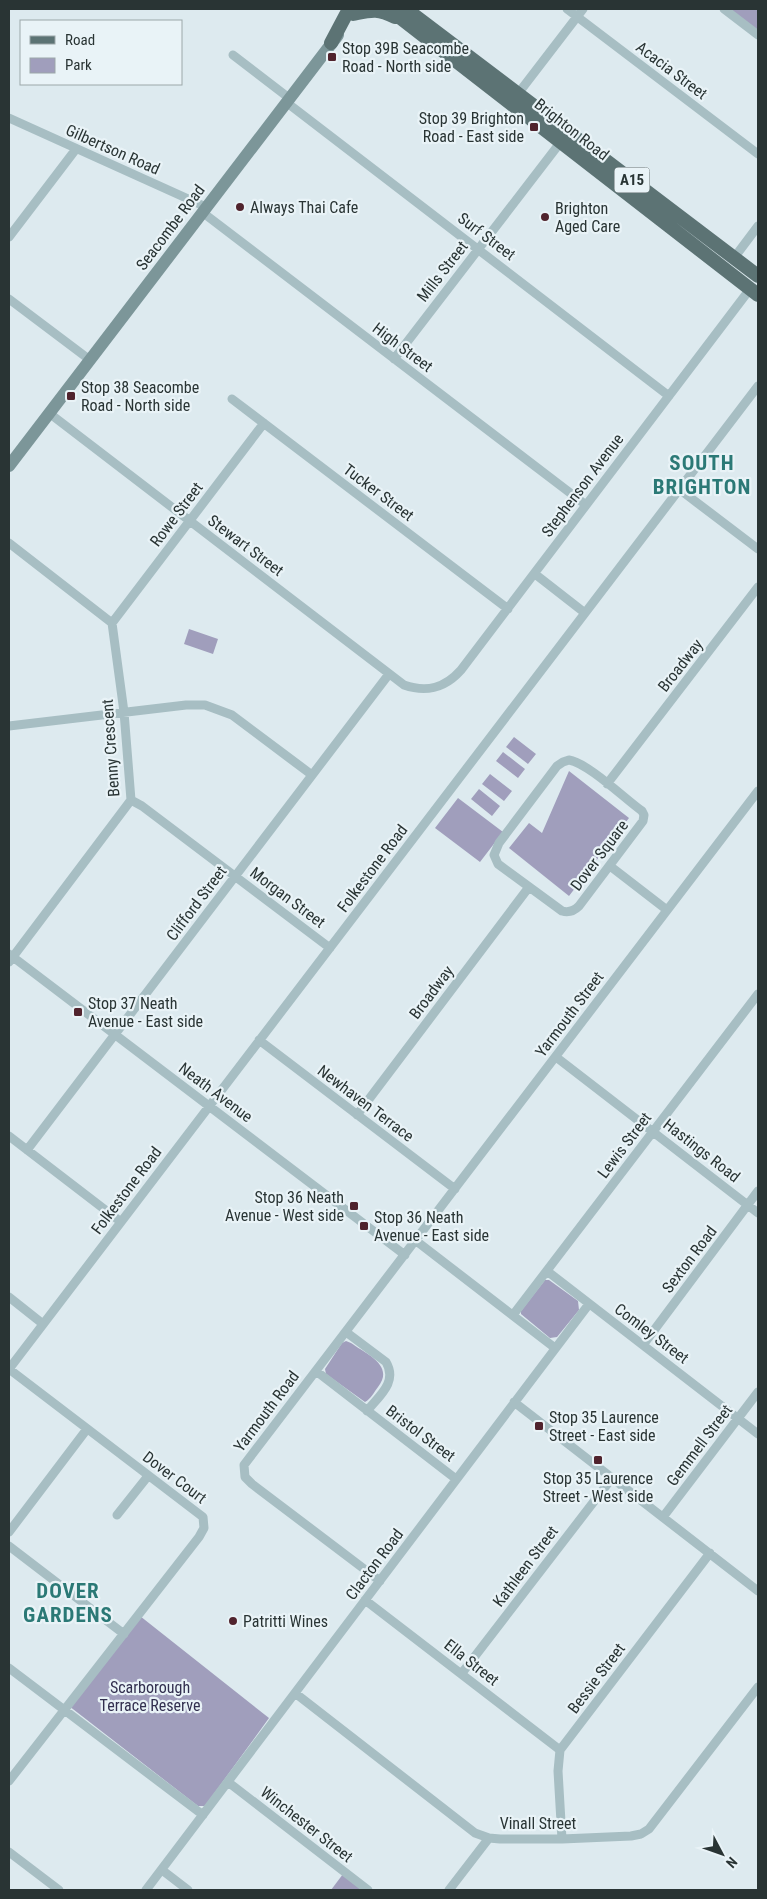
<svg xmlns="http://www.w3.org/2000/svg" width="767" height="1899" viewBox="0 0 767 1899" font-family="'Roboto Condensed',sans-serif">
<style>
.green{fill:#a09ebc}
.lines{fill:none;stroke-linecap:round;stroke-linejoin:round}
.minor{stroke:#a7bec3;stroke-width:9}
.secondary{stroke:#7c9699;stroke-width:12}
.primary{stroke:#5c7374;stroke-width:14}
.poi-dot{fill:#50232d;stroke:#e9f3f7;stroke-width:2}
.labels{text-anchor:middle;stroke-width:4.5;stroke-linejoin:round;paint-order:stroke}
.shield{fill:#e9f3f7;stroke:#636d6e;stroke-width:1}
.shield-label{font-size:15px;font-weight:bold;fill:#293434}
.poi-label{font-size:16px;fill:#293434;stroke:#e9f3f7;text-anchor:start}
.street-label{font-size:16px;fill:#293434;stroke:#e9f3f7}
.park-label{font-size:16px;fill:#322f4f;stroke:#e9f3f7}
.district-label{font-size:21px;font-weight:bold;letter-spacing:1px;fill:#2b7976;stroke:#e9f3f7}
</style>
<rect width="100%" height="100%" fill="#ddeaef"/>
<!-- green -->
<path class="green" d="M728,9H757L758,32Z
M189,629L218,639L213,654L184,644Z
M514,737L536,754L528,764L506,747Z
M503,752L525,769L518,778L496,761Z
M569,771L629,818L569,896L509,848L529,823L542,833Z
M490,774L512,791L504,801L482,784Z
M479,789L500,806L492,816L471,799Z
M458,798L503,832L480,862L435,828Z
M545,1280H549L578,1301L579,1310L557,1337L550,1338L521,1314V1311Z
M346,1341L351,1343C366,1354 395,1365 378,1387C374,1392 371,1399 365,1402L326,1374L325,1369L342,1343Z
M140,1616L269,1718L205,1806H198L69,1706Z
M343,1874L365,1890H331Z"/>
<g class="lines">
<!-- minor -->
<path class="minor" d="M567,9L758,154
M724,9L758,35
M233,55L289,98
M517,95L583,9
M286,102L669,396
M9,118L206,207
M202,212L586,505
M9,237L76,149
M734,258L758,226
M9,299L90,360
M394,359L563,139
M232,399L508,609
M49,413L404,685C427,693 445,688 461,670L750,289
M679,489L758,549
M9,543L112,623L124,712L131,800L9,962
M535,574L585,613
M112,623L264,423
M9,726L186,705H205L232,715L312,775
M569,760C588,763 625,799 642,811L644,815L643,821L579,906C574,911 569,913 562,911L498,864L494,855L499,843L557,766L563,762Z
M607,784L758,587
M131,800L142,806L330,948
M610,866L667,910
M9,954L405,1255
M259,1040L455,1189
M556,1057L758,1213
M357,1115L529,887
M9,1136L121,1222
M27,1150L389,674
M415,1240L555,1348
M547,1271L758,1434
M9,1297L43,1324
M513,1315L758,994
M346,1332L386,1362C398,1382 379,1396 367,1411
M643,1345L758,1191
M9,1369L758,386
M316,1371L456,1479
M514,1402L758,1591
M117,1515L148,1476
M663,1517L758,1392
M9,1532L87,1429
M9,1546L124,1634
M380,1581L252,1484L245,1477L244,1465L758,791
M365,1600L560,1750
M9,1668L203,1815
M462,1673L612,1478
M295,1693L475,1833L489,1838L500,1839H562L631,1836L641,1834L649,1829L758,1687
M9,1781L199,1537L204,1528L203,1517L9,1369
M228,1782L368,1890
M562,1839L558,1771L560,1750L710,1553
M9,1852L59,1890
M162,1870L188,1890
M146,1890L589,1304
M449,1890L489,1838"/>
<!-- secondary -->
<path class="secondary" d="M9,466L338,35"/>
<!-- primary -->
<path class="primary" d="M389,9L758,295
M406,9L758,276
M353,14C372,10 377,8 395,17
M331,43L349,9"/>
</g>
<!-- markers -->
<g class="poi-dot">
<rect x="327" y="52" width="10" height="10" rx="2.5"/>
<rect x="529" y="122" width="10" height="10" rx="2.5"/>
<circle cx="240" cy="207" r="5"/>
<circle cx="545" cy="217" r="5"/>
<rect x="66" y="391" width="10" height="10" rx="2.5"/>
<rect x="73" y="1007" width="10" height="10" rx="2.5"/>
<rect x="349" y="1201" width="10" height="10" rx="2.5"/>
<rect x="359" y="1221" width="10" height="10" rx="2.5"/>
<rect x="534" y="1421" width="10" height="10" rx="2.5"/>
<rect x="593" y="1455" width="10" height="10" rx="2.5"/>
<circle cx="233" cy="1621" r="5"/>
</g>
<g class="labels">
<!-- shield labels -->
<rect class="shield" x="614.5" y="167.5" width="35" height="25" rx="4"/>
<g class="shield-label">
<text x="632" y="185">A15</text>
</g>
<!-- poi labels -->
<g class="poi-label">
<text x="342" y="54">Stop 39B Seacombe<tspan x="342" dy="18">Road - North side</tspan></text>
<text x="524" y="124" text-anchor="end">Stop 39 Brighton<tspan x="524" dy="18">Road - East side</tspan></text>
<text x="250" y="213">Always Thai Cafe</text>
<text x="555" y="214">Brighton<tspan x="555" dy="18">Aged Care</tspan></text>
<text x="81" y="393">Stop 38 Seacombe<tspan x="81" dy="18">Road - North side</tspan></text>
<text x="88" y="1009">Stop 37 Neath<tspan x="88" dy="18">Avenue - East side</tspan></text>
<text x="344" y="1203" text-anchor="end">Stop 36 Neath<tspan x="344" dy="18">Avenue - West side</tspan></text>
<text x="374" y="1223">Stop 36 Neath<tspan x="374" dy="18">Avenue - East side</tspan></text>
<text x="549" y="1423">Stop 35 Laurence<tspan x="549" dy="18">Street - East side</tspan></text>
<text x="598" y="1484" text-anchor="middle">Stop 35 Laurence<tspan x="598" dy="18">Street - West side</tspan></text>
<text x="243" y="1627">Patritti Wines</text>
</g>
<!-- street labels -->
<g class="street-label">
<text transform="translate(672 70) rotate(37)" y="6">Acacia Street</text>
<text transform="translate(572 129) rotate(38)" y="6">Brighton Road</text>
<text transform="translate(113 149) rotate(24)" y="6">Gilbertson Road</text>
<text transform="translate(170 227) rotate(-53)" y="6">Seacombe Road</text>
<text transform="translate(487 236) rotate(37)" y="6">Surf Street</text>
<text transform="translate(442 271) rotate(-52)" y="6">Mills Street</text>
<text transform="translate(403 347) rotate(37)" y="6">High Street</text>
<text transform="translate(582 485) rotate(-53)" y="6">Stephenson Avenue</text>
<text transform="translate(379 492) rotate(37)" y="6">Tucker Street</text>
<text transform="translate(176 514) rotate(-53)" y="6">Rowe Street</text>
<text transform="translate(246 545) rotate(37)" y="6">Stewart Street</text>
<text transform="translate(680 665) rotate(-52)" y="6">Broadway</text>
<text transform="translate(110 748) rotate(-94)" y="6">Benny Crescent</text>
<text transform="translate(599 855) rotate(-53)" y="6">Dover Square</text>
<text transform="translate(372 868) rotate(-53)" y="6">Folkestone Road</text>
<text transform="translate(288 897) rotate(37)" y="6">Morgan Street</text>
<text transform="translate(196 903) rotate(-53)" y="6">Clifford Street</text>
<text transform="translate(431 992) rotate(-53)" y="6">Broadway</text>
<text transform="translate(569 1014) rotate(-53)" y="6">Yarmouth Street</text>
<text transform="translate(216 1092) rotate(37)" y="6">Neath Avenue</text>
<text transform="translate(366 1103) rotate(37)" y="6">Newhaven Terrace</text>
<text transform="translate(624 1145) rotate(-53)" y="6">Lewis Street</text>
<text transform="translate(702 1150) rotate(38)" y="6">Hastings Road</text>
<text transform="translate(126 1190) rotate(-53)" y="6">Folkestone Road</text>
<text transform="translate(689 1259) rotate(-53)" y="6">Sexton Road</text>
<text transform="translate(652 1333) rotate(37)" y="6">Comley Street</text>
<text transform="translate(266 1411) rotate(-53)" y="6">Yarmouth Road</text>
<text transform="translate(421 1433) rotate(37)" y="6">Bristol Street</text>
<text transform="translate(699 1445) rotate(-53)" y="6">Gemmell Street</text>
<text transform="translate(175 1477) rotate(37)" y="6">Dover Court</text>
<text transform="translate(374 1564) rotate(-53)" y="6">Clacton Road</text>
<text transform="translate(525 1566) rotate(-53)" y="6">Kathleen Street</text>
<text transform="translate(472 1662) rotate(38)" y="6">Ella Street</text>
<text transform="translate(596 1678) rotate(-53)" y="6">Bessie Street</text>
<text x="538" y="1829">Vinall Street</text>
<text transform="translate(307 1824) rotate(38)" y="6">Winchester Street</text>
</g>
<!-- park labels -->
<g class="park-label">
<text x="150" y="1693">Scarborough<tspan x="150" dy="18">Terrace Reserve</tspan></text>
</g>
<!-- district labels -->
<g class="district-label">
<text x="702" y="470">SOUTH<tspan x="702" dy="24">BRIGHTON</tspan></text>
<text x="68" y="1598">DOVER<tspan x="68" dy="24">GARDENS</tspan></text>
</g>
</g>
<!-- border -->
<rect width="767" height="1899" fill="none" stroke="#293434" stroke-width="20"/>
<!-- legend -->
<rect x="20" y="20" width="162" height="65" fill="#e9f3f7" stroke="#9ca7a9"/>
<rect x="30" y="36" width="25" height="8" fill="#5c7374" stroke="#9ca7a9"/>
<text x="65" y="45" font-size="15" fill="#293434">Road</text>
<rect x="30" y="58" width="25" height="15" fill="#a09ebc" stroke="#9ca7a9"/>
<text x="65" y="70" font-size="15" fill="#293434">Park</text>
<!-- north arrow -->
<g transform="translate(722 1854) rotate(131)" stroke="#e9f3f7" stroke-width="4" paint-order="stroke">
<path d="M0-4L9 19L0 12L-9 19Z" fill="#293434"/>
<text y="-8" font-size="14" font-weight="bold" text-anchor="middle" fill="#293434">N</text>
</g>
</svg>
